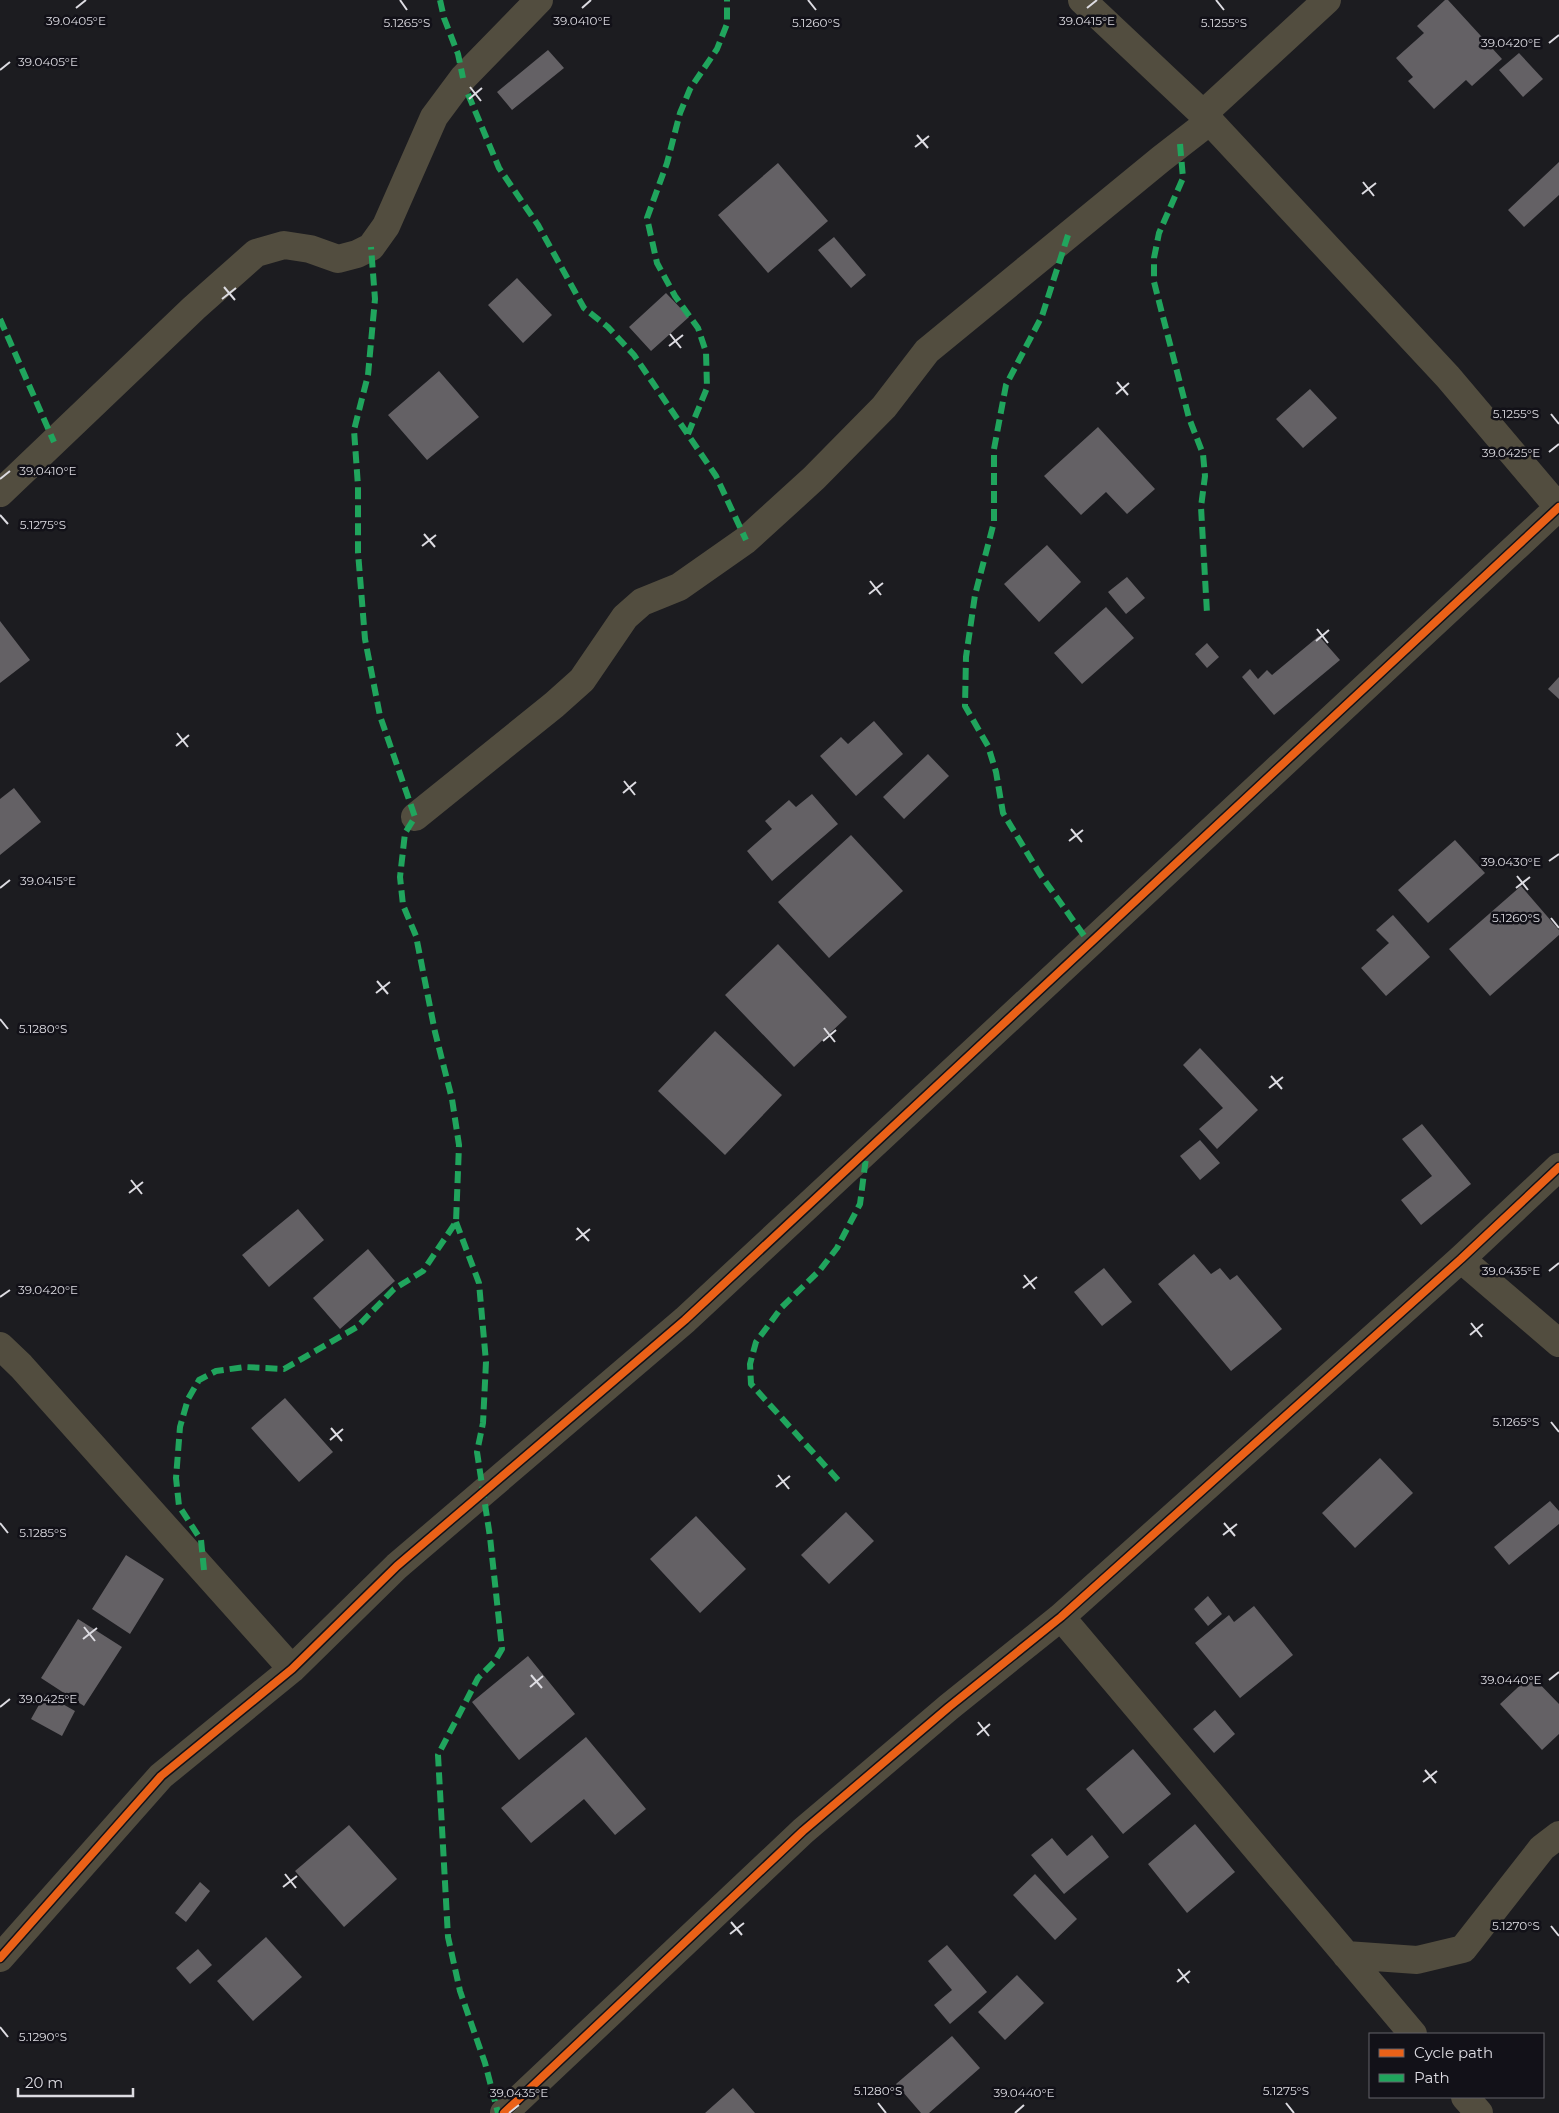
<svg xmlns="http://www.w3.org/2000/svg" width="1559" height="2113" viewBox="0 0 1559 2113" font-family="Montserrat,sans-serif">
<style>
.building{fill:#646165}
.lines{fill:none;stroke-linecap:round;stroke-linejoin:round}
.street{stroke:#524d3f;stroke-width:28}
.quiet{stroke:#20a55d;stroke-width:6;stroke-dasharray:12 6;stroke-linecap:butt}
.cycleway-casing{stroke:#121118;stroke-width:11}
.cycleway{stroke:#ea6118;stroke-width:8}
.ticks{fill:none;stroke:#dddce2;stroke-width:2}
.ticks-label{font-size:12px;text-anchor:middle;fill:#dddce2;stroke:#121118;stroke-width:5;stroke-linejoin:round;paint-order:stroke}
</style>
<rect width="100%" height="100%" fill="#1c1c20"/>
<!-- building -->
<path class="building" d="M1445,0H1448L1502,59L1472,86L1466,80L1434,109L1408,81L1413,77L1396,58L1424,33L1417,26Z
M548,50L564,68L512,110L497,92Z
M1519,53L1543,79L1523,97L1499,70Z
M1559,162V195L1524,227L1508,210Z
M778,163L828,221L768,273L718,215Z
M834,237L866,275L851,288L818,250Z
M517,278L552,315L523,343L488,305Z
M666,293L689,317L651,351L629,327Z
M439,371L479,417L427,460L388,415Z
M1310,389L1337,418L1303,448L1276,419Z
M1098,427L1155,489L1127,514L1106,492L1081,515L1044,476Z
M1047,545L1081,582L1039,622L1004,584Z
M1127,577L1145,598L1126,614L1108,592Z
M1106,607L1134,638L1082,684L1054,653Z
M0,621L30,660L0,683Z
M1319,636L1340,660L1274,715L1242,677L1250,669L1258,679L1267,670L1272,675Z
M1207,643L1219,657L1207,668L1195,654Z
M1559,677V699L1548,689Z
M874,721L903,754L856,796L820,756L841,737L848,744Z
M928,754L949,776L904,819L883,797Z
M14,788L41,822L0,855V799Z
M812,794L838,824L772,881L747,851L772,829L765,821L789,800L796,807Z
M851,835L903,891L829,958L778,902Z
M1455,840L1485,873L1428,923L1398,890Z
M1521,886L1559,930V935L1490,996L1449,949Z
M1393,915L1430,957L1386,996L1361,968L1389,943L1376,930Z
M778,944L847,1017L794,1067L725,995Z
M715,1031L782,1095L725,1155L658,1091Z
M1200,1048L1258,1110L1217,1149L1199,1129L1223,1108L1183,1065Z
M1422,1124L1471,1184L1421,1225L1401,1200L1432,1176L1402,1139Z
M1200,1140L1220,1163L1200,1180L1180,1156Z
M298,1209L324,1240L269,1287L242,1255Z
M368,1249L395,1281L340,1329L313,1298Z
M1194,1254L1211,1274L1220,1268L1230,1280L1237,1275L1282,1329L1231,1371L1158,1284Z
M1104,1268L1132,1302L1102,1326L1074,1292Z
M285,1398L333,1452L299,1482L251,1428Z
M1380,1458L1413,1493L1355,1548L1322,1513Z
M1550,1501L1559,1511V1524L1509,1565L1494,1547Z
M846,1512L874,1541L829,1584L801,1555Z
M696,1516L746,1569L700,1613L650,1559Z
M126,1555L164,1579L130,1634L92,1609Z
M1208,1596L1222,1614L1208,1626L1194,1609Z
M1254,1606L1293,1655L1240,1698L1195,1643L1229,1615L1234,1622Z
M78,1619L122,1647L84,1706L41,1678Z
M528,1656L575,1714L519,1760L472,1702Z
M1531,1675L1559,1704V1734L1542,1750L1500,1704Z
M45,1694L75,1711L62,1736L31,1719Z
M1215,1710L1235,1734L1214,1753L1193,1729Z
M586,1737L646,1809L615,1835L584,1799L531,1843L501,1808Z
M1133,1749L1171,1794L1123,1834L1086,1789Z
M1195,1824L1235,1872L1187,1913L1148,1864Z
M349,1825L397,1879L344,1927L295,1871Z
M1092,1835L1109,1857L1064,1894L1031,1855L1052,1838L1067,1856Z
M1035,1874L1077,1919L1055,1940L1013,1895Z
M200,1882L210,1891L186,1922L175,1913Z
M266,1937L302,1977L253,2021L217,1981Z
M947,1945L987,1992L950,2024L934,2005L952,1990L928,1961Z
M198,1949L212,1965L190,1984L176,1968Z
M1017,1975L1044,2003L1005,2040L978,2012Z
M952,2036L980,2068L929,2113H921L896,2084Z
M733,2088L755,2113H705Z"/>
<g class="lines">
<!-- street -->
<path class="street" d="M1082,0L1203,114L1448,377L1559,508
M1203,114L1327,0
M0,493L194,308L256,253L284,245L310,249L338,259L357,254L371,247L386,226L434,117L463,78L539,0
M415,817L554,705L582,680L625,617L642,602L679,587L746,540L814,478L884,407L927,351L1161,159L1210,121
M1461,1259L1559,1343
M0,1346L21,1366L292,1669
M1061,1617L1413,2034
M1346,1955L1417,1960L1463,1949L1542,1848L1559,1835
M0,1958L161,1776L292,1669L397,1566L685,1320L1559,507
M1465,2097L1479,2113
M504,2113L803,1831L949,1707L1061,1617L1461,1259L1559,1167"/>
<!-- quiet -->
<path class="quiet" d="M440,0L444,18L458,54L463,78
M468,94L499,168L538,225L584,308L608,327L634,355L716,476L746,540
M1180,144L1183,178L1159,233L1154,258V282L1189,418L1203,454L1205,476L1201,507L1207,613
M1068,235L1042,316L1006,385L994,449V522L975,595L966,657L965,706L988,746L996,772L1003,813L1040,874L1090,944
M0,319L54,442
M688,434L707,388L706,352L698,328L675,296L657,263L647,218L667,163L680,113L690,89L717,49L727,24V0
M456,1222L479,1283L486,1362L483,1423L477,1452L490,1537L502,1649L495,1661L478,1678L438,1755L448,1937L460,1991L485,2063L498,2113
M838,1480L751,1384L750,1364L756,1342L782,1307L820,1270L837,1248L860,1204L867,1150
M204,1570L201,1540L179,1506L176,1478L180,1427L188,1399L199,1380L216,1371L245,1367L284,1369L357,1327L394,1289L423,1271L456,1222L459,1145L452,1099L435,1032L416,936L403,905L400,877L405,833L415,817L380,716L365,639L358,552V486L354,430L368,375L375,299L371,247"/>
<defs>
<path id="cycleway" d="M0,1958L161,1776L292,1669L397,1566L685,1320L1559,507
M504,2113L803,1831L949,1707L1061,1617L1461,1259L1559,1167"/>
</defs>
<!-- cycleway casing -->
<use href="#cycleway" class="cycleway-casing"/>
<!-- cycleway -->
<use href="#cycleway" class="cycleway"/>
</g>
<!-- ticks -->
<path class="ticks" d="M400,0L407,10M808,0L816,10M1216,0L1224,10M76,8L86,0M582,8L591,0M1087,8L1097,0M1549,43L1559,35M0,70L10,62M470,87L481,101M469,99L482,88M917,135L928,148M915,147L929,136M1363,182L1374,196M1362,194L1376,183M224,287L235,300M222,299L236,288M670,334L681,348M669,346L683,335M1117,382L1128,395M1116,394L1129,383M1551,414L1559,424M1549,452L1559,444M0,479L10,471M0,515L8,524M424,534L435,547M422,546L436,535M870,581L881,595M869,594L883,583M1317,629L1328,643M1316,641L1329,630M177,733L188,747M176,746L189,735M624,781L635,795M623,793L636,782M1071,829L1082,842M1069,841L1083,830M1549,861L1559,854M1517,876L1528,890M0,888L10,880M1516,888L1530,877M1551,918L1559,928M377,981L388,994M376,993L390,982M0,1019L8,1029M824,1028L835,1042M823,1041L836,1030M1271,1076L1282,1089M1269,1088L1283,1077M131,1180L142,1194M129,1193L143,1182M577,1228L589,1241M576,1240L590,1229M1549,1271L1559,1263M1024,1275L1035,1289M1023,1288L1037,1277M0,1297L10,1290M1471,1323L1482,1337M1470,1335L1483,1324M1551,1422L1559,1432M331,1428L342,1441M330,1440L343,1429M778,1475L789,1489M776,1487L790,1476M0,1523L8,1533M1224,1523L1235,1536M1223,1535L1237,1524M84,1627L95,1641M83,1639L97,1628M531,1675L542,1688M1549,1680L1559,1672M530,1687L543,1676M0,1707L10,1699M978,1722L989,1736M977,1735L990,1724M1425,1770L1436,1783M1423,1782L1437,1771M285,1874L296,1888M283,1887L297,1876M731,1922L742,1935M1551,1926L1559,1936M730,1934L744,1923M1178,1969L1189,1983M1177,1982L1190,1971M0,2027L8,2037M878,2103L886,2113M1286,2103L1294,2113M509,2113L519,2105M1015,2113L1024,2105"/>
<g class="ticks-label">
<text x="76" y="25">39.0405°E</text>
<text x="582" y="25">39.0410°E</text>
<text x="1087" y="25">39.0415°E</text>
<text x="407" y="27">5.1265°S</text>
<text x="816" y="27">5.1260°S</text>
<text x="1224" y="27">5.1255°S</text>
<text x="1511" y="47">39.0420°E</text>
<text x="48" y="66">39.0405°E</text>
<text x="1516" y="418">5.1255°S</text>
<text x="1511" y="457">39.0425°E</text>
<text x="48" y="475">39.0410°E</text>
<text x="43" y="529">5.1275°S</text>
<text x="1511" y="866">39.0430°E</text>
<text x="48" y="885">39.0415°E</text>
<text x="1516" y="922">5.1260°S</text>
<text x="43" y="1033">5.1280°S</text>
<text x="1511" y="1275">39.0435°E</text>
<text x="48" y="1294">39.0420°E</text>
<text x="1516" y="1426">5.1265°S</text>
<text x="43" y="1537">5.1285°S</text>
<text x="1511" y="1684">39.0440°E</text>
<text x="48" y="1703">39.0425°E</text>
<text x="1516" y="1930">5.1270°S</text>
<text x="43" y="2041">5.1290°S</text>
<text x="878" y="2095">5.1280°S</text>
<text x="1286" y="2095">5.1275°S</text>
<text x="519" y="2097">39.0435°E</text>
<text x="1024" y="2097">39.0440°E</text>
</g>
<!-- legend -->
<rect x="1369" y="2033" width="175" height="65" fill="#121118" stroke="#636269"/>
<rect x="1379" y="2049" width="25" height="8" fill="#ea6118" stroke="#636269"/>
<text x="1414" y="2058" font-size="15" fill="#dddce2">Cycle path</text>
<rect x="1379" y="2074" width="25" height="8" fill="#20a55d" stroke="#636269"/>
<text x="1414" y="2083" font-size="15" fill="#dddce2">Path</text>
<!-- scale -->
<path d="M18 2088v8h115v-8" fill="none" stroke="#dddce2" stroke-width="2.5"/>
<text x="25" y="2088" font-size="15" fill="#dddce2" stroke="#121118" stroke-width="4" paint-order="stroke">20 m</text>
</svg>
